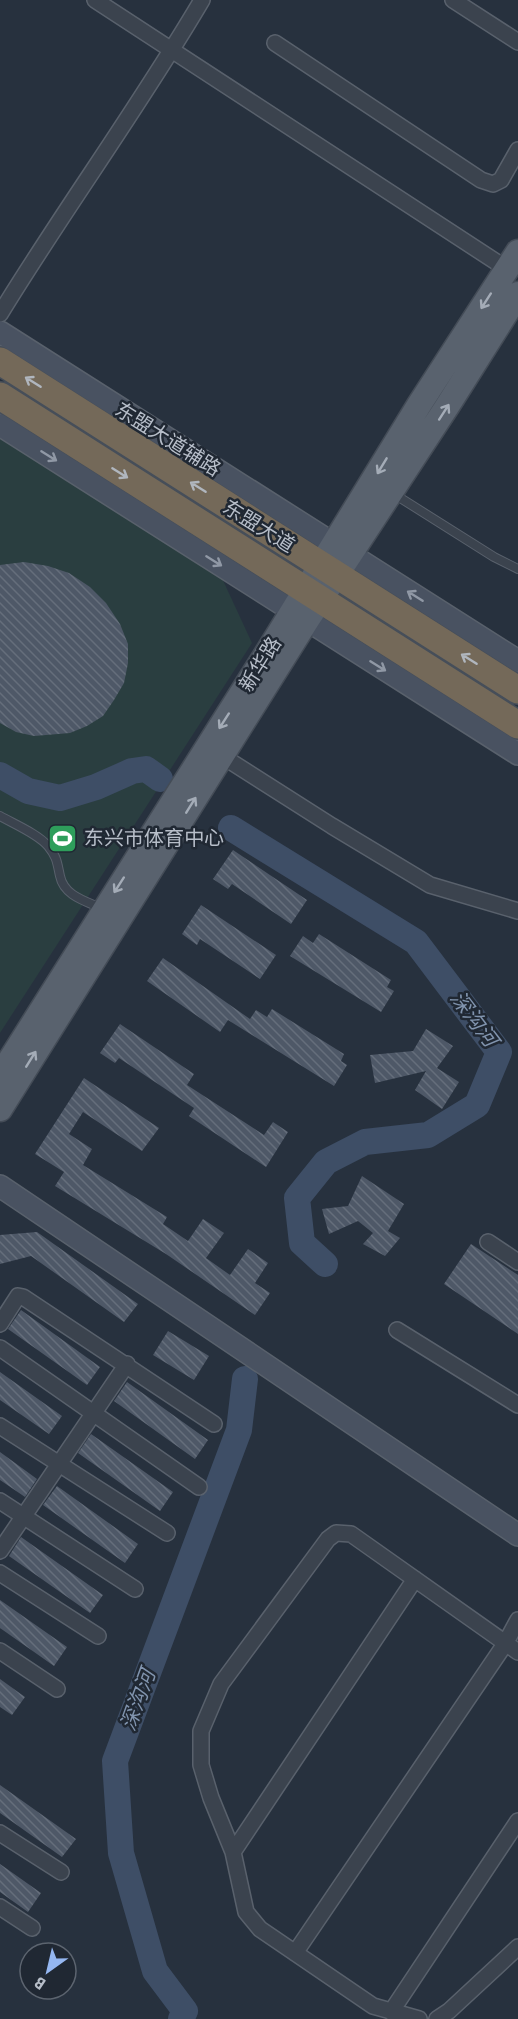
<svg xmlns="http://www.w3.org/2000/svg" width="518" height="2019" viewBox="0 0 518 2019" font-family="'Roboto Condensed','Noto Sans SC',sans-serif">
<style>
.pitch{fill:#2a3e40}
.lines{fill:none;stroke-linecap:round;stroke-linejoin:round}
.river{stroke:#3e4e66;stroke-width:26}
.building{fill:url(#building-back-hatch)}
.lane-casing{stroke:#59616c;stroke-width:10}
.street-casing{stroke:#59616c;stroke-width:18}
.secondary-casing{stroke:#59616c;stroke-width:24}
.primary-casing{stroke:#444c57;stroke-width:27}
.highway-casing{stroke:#464e59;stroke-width:30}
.lane{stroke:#3b434e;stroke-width:8}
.street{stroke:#3b434e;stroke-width:15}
.secondary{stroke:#495261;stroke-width:21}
.primary{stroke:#59626e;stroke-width:24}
.highway{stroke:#746959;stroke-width:27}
.oneway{stroke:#a4acb7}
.oneway2{stroke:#b0b6be}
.oneway3{stroke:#9098a5}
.labels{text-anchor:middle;stroke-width:5;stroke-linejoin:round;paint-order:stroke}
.street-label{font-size:20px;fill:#b7bec9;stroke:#202833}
.poi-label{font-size:20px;fill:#b7bec9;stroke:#202833;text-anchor:start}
.water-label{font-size:21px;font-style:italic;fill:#8194ae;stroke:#202833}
</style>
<defs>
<pattern id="building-back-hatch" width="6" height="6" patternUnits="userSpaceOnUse" patternTransform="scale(1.5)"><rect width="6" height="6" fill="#4e5867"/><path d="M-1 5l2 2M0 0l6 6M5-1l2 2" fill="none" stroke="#656e7b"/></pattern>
</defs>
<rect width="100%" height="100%" fill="#27313e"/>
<!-- pitch -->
<path class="pitch" d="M0,437L221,576L252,643L0,1033Z"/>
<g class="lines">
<!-- river -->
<path class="river" d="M0,775L28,791L60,798L96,787L132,771L146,769L160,779
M231,828L416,942L499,1052L477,1105L428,1135L365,1142L326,1162L297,1198L302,1243L325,1264
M181,2019L185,2011L155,1971L121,1853L115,1761L239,1430L245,1379"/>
</g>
<!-- building -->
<path class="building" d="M24,562L48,566L69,573L90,587L106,603L120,624L128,644V663L124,683L114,700L103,716L87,726L70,733L34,736L16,732L0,723V565Z
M233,850L307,900L291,924L232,884L228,889L213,879Z
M201,905L276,955L260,979L200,939L197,945L182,934Z
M319,934L391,980L387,987L394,991L381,1012L290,956L303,936L313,943Z
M163,958L250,1019L256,1010L267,1017L272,1009L344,1054L341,1061L347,1065L334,1086L228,1020L220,1032L147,981Z
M120,1024L194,1074L187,1085L264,1135L273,1122L288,1132L266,1167L189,1116L194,1108L119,1058L115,1063L100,1053Z
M426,1029L453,1046L437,1068L459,1082L442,1109L415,1090L426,1071L375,1083L370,1055L413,1051Z
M84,1078L159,1128L142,1151L83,1112L69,1134L92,1149L83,1165L167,1217L163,1224L188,1241L203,1219L224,1233L206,1258L230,1275L248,1249L268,1263L255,1283L270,1293L255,1315L166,1254L55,1186L64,1172L35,1154Z
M362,1176L404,1204L388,1231L400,1238L385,1256L363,1244L373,1233L358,1221L329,1234L322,1209L348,1206Z
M37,1232L138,1304L124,1322L31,1256L0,1264V1235Z
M471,1244L518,1275V1334L444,1284Z
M21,1310L100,1367L87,1385L8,1329Z
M168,1331L209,1356L194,1380L153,1355Z
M0,1372L62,1416L49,1434L0,1400Z
M127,1382L208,1440L195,1459L114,1401Z
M91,1434L173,1492L160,1511L78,1453Z
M0,1452L37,1479L25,1497L0,1480Z
M57,1486L138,1544L125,1563L43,1505Z
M21,1537L103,1595L90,1613L9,1556Z
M0,1600L67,1647L54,1666L0,1628Z
M0,1679L25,1697L12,1715L0,1707Z
M0,1785L76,1839L62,1857L0,1813Z
M0,1864L41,1893L28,1912L0,1892Z"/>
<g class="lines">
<defs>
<path id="lane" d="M394,494L494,557L518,569
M0,816C14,824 38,834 48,846C57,857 57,862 60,876C64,896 86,901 103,909"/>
<path id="street" d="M95,0L507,269
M453,0L518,42
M275,43L481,180L493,184L501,180L518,150
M0,314C65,208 139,107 202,0
M222,756L332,826L430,885L518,911
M488,1242L518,1262
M0,1324L18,1296L23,1297L214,1424
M397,1330L518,1405
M0,1348L199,1487
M0,1426L167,1533
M0,1501L135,1589
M0,1551L127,1364
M0,1573L98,1636
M0,1651L57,1689
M0,1833L61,1872
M233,1852L415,1579
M0,1907L32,1928
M295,1953L505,1644L518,1620
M391,2012L518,1821
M419,2019L373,2006L260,1929L246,1912L233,1852L211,1798L201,1765V1731L221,1684L328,1539L336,1533L351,1534L518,1652
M437,2019L449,2011L518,1947"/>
<path id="secondary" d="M0,332L518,661
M0,425L518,754
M0,1186L518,1535"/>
<path id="primary" d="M0,1076L267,653L419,405L518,252
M0,1109L307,620L448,405L518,294"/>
<path id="highway" d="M0,361L518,690
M0,396L518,725"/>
</defs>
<!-- lane casing -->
<use href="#lane" class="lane-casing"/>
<!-- street casing -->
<use href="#street" class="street-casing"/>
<!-- secondary casing -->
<use href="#secondary" class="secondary-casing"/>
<!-- primary casing -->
<use href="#primary" class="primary-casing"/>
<!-- highway casing -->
<use href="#highway" class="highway-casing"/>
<!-- lane -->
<use href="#lane" class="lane"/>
<!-- street -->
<use href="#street" class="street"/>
<!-- secondary -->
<use href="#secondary" class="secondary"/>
<!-- primary -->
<use href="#primary" class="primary"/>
<!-- highway -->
<use href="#highway" class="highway"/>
</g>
<!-- one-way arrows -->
<defs><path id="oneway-shaft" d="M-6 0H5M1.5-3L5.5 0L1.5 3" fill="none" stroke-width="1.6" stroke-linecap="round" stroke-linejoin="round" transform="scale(1.5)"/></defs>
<g class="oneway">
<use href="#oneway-shaft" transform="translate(486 301) rotate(123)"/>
<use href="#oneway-shaft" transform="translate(444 412) rotate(-57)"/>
<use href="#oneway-shaft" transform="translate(382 466) rotate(121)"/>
<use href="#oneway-shaft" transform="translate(224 721) rotate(123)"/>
<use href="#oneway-shaft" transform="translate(191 805) rotate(-58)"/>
<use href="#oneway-shaft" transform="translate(119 885) rotate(123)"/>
<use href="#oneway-shaft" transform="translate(31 1059) rotate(-58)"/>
</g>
<g class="oneway2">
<use href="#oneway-shaft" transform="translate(33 382) rotate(-148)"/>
<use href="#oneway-shaft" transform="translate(120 473) rotate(32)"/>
<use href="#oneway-shaft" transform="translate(198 487) rotate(-148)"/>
<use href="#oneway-shaft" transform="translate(469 659) rotate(-148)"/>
</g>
<g class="oneway3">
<use href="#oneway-shaft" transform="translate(49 456) rotate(32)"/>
<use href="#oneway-shaft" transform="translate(214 561) rotate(32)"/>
<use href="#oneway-shaft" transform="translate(415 596) rotate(-148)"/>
<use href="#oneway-shaft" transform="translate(378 666) rotate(32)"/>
</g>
<!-- icons -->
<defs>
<symbol id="stadium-square" viewBox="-11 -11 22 22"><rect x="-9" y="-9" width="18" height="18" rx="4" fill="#2e9e5b" stroke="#202833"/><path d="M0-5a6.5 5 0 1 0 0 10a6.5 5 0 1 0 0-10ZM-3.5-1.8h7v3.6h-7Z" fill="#fff"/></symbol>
</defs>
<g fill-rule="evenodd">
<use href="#stadium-square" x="46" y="822" width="33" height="33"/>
</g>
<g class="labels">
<!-- street labels -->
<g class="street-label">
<text transform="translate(168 439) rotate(32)" y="7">东盟大道辅路</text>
<text transform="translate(259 526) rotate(32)" y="7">东盟大道</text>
<text transform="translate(260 664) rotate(-58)" y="7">新华路</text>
</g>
<!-- poi labels -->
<g class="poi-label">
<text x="84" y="845">东兴市体育中心</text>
</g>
<!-- water labels -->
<g class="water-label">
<text transform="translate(474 1019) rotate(53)" y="7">深沟河</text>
<text transform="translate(138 1700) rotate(-70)" y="7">深沟河</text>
</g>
</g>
<!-- north arrow -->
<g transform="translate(48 1971) rotate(214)"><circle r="28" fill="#202833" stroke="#5c646f" stroke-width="1.5"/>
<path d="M0-4.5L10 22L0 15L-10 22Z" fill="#95b7f1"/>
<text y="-9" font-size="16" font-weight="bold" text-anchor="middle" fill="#b7bec9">B</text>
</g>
</svg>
